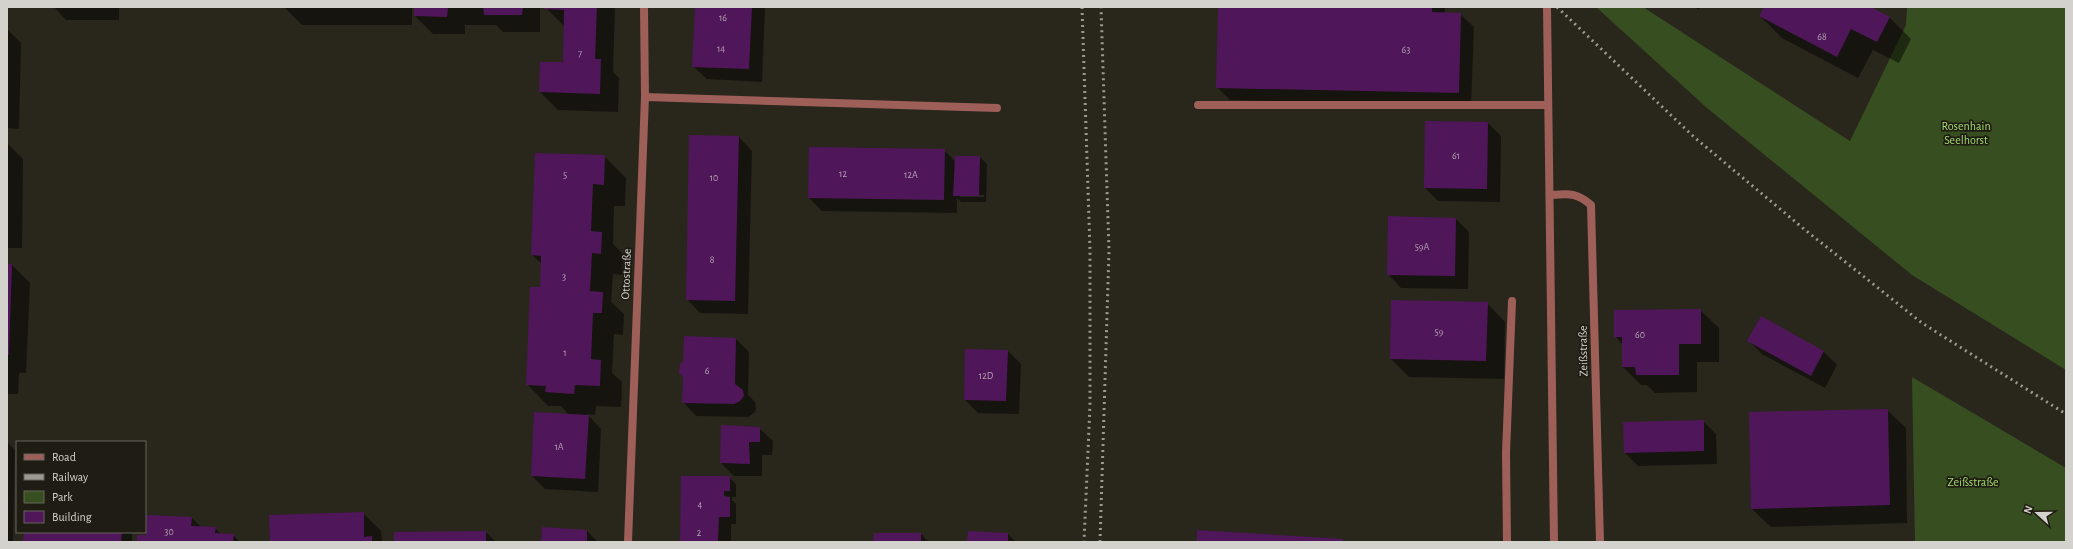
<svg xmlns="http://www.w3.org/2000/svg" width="2073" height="549" viewBox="0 0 2073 549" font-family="'Alegreya Sans',sans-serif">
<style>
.green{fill:#374e20}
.shadow{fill:#0007;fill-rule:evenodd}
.building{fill:#50165a}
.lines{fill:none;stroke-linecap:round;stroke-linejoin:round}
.service{stroke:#9e5f59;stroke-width:8}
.minor{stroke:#9e5f59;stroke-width:8}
.tertiary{stroke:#9e5f59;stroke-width:8}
.rail{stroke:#9b9991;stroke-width:3;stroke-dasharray:2 4;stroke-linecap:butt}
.labels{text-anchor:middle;stroke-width:3.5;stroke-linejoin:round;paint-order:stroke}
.number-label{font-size:10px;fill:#b3a3b0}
.park-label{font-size:12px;fill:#a4dd6d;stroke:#1f1c13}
.street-label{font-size:12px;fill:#d4d2cc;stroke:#1f1c13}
</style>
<rect width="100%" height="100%" fill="#29261c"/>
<!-- green -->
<path class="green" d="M1596,7H1643L1850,141L1906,25L1907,7H2066V370L1912,275L1707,108Z
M1912,377L2066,468V542H1915Z"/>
<!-- shadow -->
<path class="shadow" d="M54,7H119V20H66Z
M284,7H412V25H302Z
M415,7H540V32H503L496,25H465V34H433L415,16Z
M545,7H615L613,72L619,78L618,112L558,110L540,92L564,63L565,27Z
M696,7H765L762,82L707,79L693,66Z
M1219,7H1445V14H1460L1474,27L1471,106L1230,100L1217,87Z
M1694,7H1700L1699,10Z
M1765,7H1869L1890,18L1911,39L1899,63L1873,50L1858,78L1782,38L1760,16Z
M7,29L21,43L19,129L7,128Z
M1488,123L1501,136L1500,202L1438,201L1425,188Z
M690,136L739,137L752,151L748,314L700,313L687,299Z
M7,143L23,159L22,248H7Z
M944,150L955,161L980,157L987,164L986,202H961L957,198V213L822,211L809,198ZM960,195H984V197H960Z
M604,156L626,178L625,206H614L613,244L623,254L622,275L613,274L611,302L624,314L623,335L614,334L612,373L622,382L621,407L596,406L595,415L587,414L601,429L598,492L545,489L532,476L569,415L561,406H548L527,384L541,288L542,264L532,255Z
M1389,217L1456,219L1469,232L1468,289L1401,288L1388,274Z
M7,265H12L30,283L26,373H19L18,394H7Z
M1487,303L1505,322L1504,379L1409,377L1391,359Z
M1700,310L1719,328V362H1697V392L1655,393L1647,385H1641L1623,367V345L1615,336Z
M1761,318L1824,352L1837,365L1825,388L1762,354L1749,341Z
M736,339L749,352L748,395L755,402L756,408L755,412L748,417L696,416L683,402Z
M1008,351L1021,364L1019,414L978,413L965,400Z
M1887,410L1906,428L1907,523L1771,527L1752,509Z
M1703,421L1716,434L1717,464L1638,466L1625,453Z
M722,426L759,428L773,441L772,455H762V476H734L721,463Z
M7,442L15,450L13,542H7Z
M729,477L736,484V497H732V500L736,504V524H731V542H681Z
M363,513L381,531L382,542H271Z
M192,518L201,527L215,528L222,535H233L240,542H138L147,536Z
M587,531L598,542H542Z
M25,532H132V542H24Z
M486,532L496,542H395V533Z
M921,534L929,542H874Z
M1008,534L1016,542H968Z"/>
<!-- building -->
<path class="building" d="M414,7H448L447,17L414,16Z
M483,7H523L522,15H484Z
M544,7H597L595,59H601L600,94L539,92L540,62H563L564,10L544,9Z
M695,7H752L749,69L692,67Z
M1218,7H1432V12L1461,13L1459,93L1216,88Z
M1764,7H1871L1890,17L1877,42L1851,29L1837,57L1759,16Z
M1425,121L1488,122L1487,189L1424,188Z
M689,135L739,136L735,301L686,300Z
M809,147L945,149L944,200L808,198Z
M535,153L605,155L604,185L593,184L591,231L602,232L601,254L592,253L590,291L603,292L602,313H593L591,359L601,360L600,386L575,385L574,394L545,392L546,386L526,385L530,287H540L541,256L531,255Z
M955,156H980L979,196H953Z
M1388,216L1456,218L1455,276L1387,275Z
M7,264H12L9,355H7Z
M1391,300L1488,302L1486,361L1390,359Z
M1701,309V344H1679V375H1636L1635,367H1622V337H1614V310Z
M1761,316L1824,351L1811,376L1747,341Z
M684,336L736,338L735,384L743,390L744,396L740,401L734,404L682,403L683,377L679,373L680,364L683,362Z
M965,349L1008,350L1006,401L964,400Z
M1888,409L1890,505L1751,509L1749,412Z
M534,412L589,415L585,479L531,476Z
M1704,420V451L1624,453L1623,422Z
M721,425L760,427V442H749L750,464L720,463Z
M681,476H730V491H724V496L730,497V517H719L718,542H680Z
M364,512V537L372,536V542H270L269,515Z
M147,515L192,517L191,526L216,527L215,533L234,534L233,542H137V535H146Z
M542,527L587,530V542H541Z
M1197,530L1343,539V542H1197Z
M486,531V542H394V532Z
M968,531L1008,533V542H967Z
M24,532H122L121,542H23Z
M874,533H921V542H873Z"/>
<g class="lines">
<!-- service -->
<path class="service" d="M645,97L997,108
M1198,105H1548
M1550,195C1569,194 1576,192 1591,205L1600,542
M1507,542L1506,453L1512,301"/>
<!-- minor -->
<path class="minor" d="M628,542L645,97L644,7"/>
<!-- tertiary -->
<path class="tertiary" d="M1547,7L1554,542"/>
<!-- rail -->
<path class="rail" d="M1082,7L1090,250V405L1084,542
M1557,7L1694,137L1804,229L1922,323L2066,414
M1100,542L1109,251L1101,7"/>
</g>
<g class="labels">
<!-- number labels -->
<g class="number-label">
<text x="723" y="21">16</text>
<text x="1822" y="40">68</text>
<text x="721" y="52">14</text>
<text x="1406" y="53">63</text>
<text x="580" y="57">7</text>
<text x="1456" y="159">61</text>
<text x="843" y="177">12</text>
<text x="565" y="178">5</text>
<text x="911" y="178">12A</text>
<text x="714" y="181">10</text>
<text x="1422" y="250">59A</text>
<text x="712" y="263">8</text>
<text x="564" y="280">3</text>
<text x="1439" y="335">59</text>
<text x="1640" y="338">60</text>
<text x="565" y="356">1</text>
<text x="707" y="374">6</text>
<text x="986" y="379">12D</text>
<text x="559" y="450">1A</text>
<text x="700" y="508">4</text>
<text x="169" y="535">30</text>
<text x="699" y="536">2</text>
</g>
<!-- park labels -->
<g class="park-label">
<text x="1966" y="130">Rosenhain<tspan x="1966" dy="14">Seelhorst</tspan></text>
<text x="1973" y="486">Zeißstraße</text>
</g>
<!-- street labels -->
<g class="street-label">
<text transform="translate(626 274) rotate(-88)" y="4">Ottostraße</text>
<text transform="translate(1583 351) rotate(-91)" y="4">Zeißstraße</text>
</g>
</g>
<!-- border -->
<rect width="2073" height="549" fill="none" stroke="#d4d2cc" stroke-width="16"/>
<!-- legend -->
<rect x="16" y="441" width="130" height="92" fill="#1f1c13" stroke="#67655d"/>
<rect x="24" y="454" width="20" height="6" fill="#9e5f59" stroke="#67655d"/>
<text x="52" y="461" font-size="12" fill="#d4d2cc">Road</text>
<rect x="24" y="474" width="20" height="6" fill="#9b9991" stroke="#67655d"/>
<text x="52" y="481" font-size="12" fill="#d4d2cc">Railway</text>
<rect x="24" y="491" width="20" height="12" fill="#374e20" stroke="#67655d"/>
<text x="52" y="501" font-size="12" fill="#d4d2cc">Park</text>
<rect x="24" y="511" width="20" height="12" fill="#50165a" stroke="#67655d"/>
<text x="52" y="521" font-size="12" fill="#d4d2cc">Building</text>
<!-- north arrow -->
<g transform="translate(2037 513) rotate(291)" stroke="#1f1c13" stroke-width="3" paint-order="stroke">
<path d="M0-3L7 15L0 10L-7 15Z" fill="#d4d2cc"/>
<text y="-6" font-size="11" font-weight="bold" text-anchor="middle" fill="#d4d2cc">N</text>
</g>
</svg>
